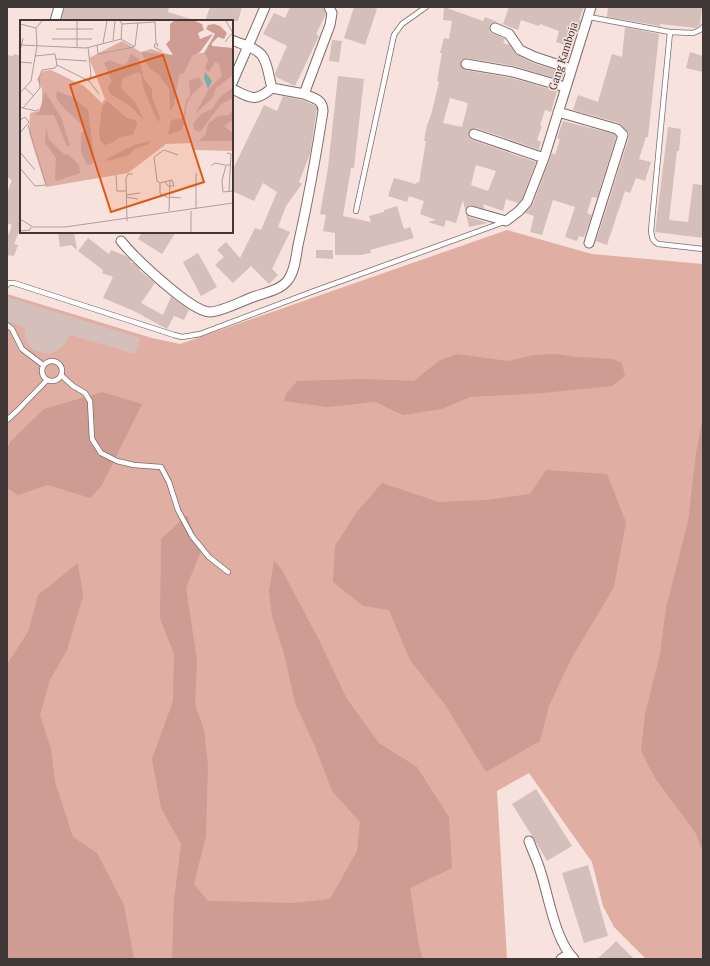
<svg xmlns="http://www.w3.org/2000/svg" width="710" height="966" viewBox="0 0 710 966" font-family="'PT Serif',serif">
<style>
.green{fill:#e1aea4}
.forest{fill:#ce9c92}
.building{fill:#d4bfbb;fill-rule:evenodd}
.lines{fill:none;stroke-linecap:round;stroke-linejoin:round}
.service-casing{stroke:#7f6d69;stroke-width:6}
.minor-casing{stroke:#7f6d69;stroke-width:11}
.service{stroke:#fff;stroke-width:4.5}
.minor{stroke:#fff;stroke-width:9}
.labels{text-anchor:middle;stroke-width:3;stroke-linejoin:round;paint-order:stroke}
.street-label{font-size:11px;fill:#403836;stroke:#f8e2de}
.inset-road{fill:none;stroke:#ae9e9b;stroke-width:1}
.view{fill:#e0570e;fill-opacity:0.15;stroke:#e0570e;stroke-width:2}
.inset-edge{fill:none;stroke:#403836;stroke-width:2}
</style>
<rect width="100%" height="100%" fill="#f8e2de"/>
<!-- green -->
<path class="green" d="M507,230L592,254L703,264V959H646L614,927L603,906L592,862L529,773L497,791L507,959H7V294L152,338L180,344Z"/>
<!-- forest -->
<path class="forest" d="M457,354L508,361L534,355L555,354L577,357L613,359L622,363L625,376L612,386L543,393L470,397L442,409L403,415L375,402L327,407L284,401L286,394L297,381L364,379L414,381L440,360Z
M102,392L142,404L102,485L90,498L48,485L18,495L7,488V449L10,442L44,409Z
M703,416V853L695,832L655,778L641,751L645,714L660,654L666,608L688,521L696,454Z
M546,470L607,474L626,522L614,587L571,659L549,706L540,741L486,772L446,706L410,660L389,610L363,606L333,582L335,546L356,513L382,483L439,502L485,500L530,494Z
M187,515L201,551L186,588L197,660L195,704L204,730L208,765L206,836L194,884L208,901L294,903L330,899L357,851L360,822L332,791L314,744L295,703L285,657L272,616L269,591L274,561L282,570L319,640L347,699L379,743L417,767L449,817L452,868L410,888L419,946L423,959H172L174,900L181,844L161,808L152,759L173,701L174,654L160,619L161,539Z
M78,563L83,596L67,650L50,680L40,715L51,749L55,782L73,837L97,853L124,905L134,959H7V664L28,632L38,595Z"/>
<!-- building -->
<path class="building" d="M65,7H169L168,12L191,19V21H61Z
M210,7H242L238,21H205Z
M290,7H323L326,14L316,34L319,36L295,86L276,77L275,73L287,46L263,34L274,13L285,18Z
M354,7H372L377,9L365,45L344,38Z
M444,7L483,21L485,17L503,24L509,7H584L579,20H581L577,31L575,33L570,47L556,42L559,31L540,24L539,26L521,20L518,30L497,22L492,23L489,26L490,32L505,39L503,43L510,45L517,55L533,63L564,73L561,80L514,66L467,58L461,60V66L465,70L512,78L557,91L551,112L545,110L540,126H542L537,140L541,142L539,149L540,150L476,128L470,130L468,136L472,140L536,162L522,199L518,203L506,199L503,211L483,204L484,209L470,205L467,207L465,210L463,200L456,223L446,220L444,227L428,222L436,220L420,214L424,201L409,196L407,202L388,196L394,178L416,184L417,182L419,183L426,141H424L427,125L431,115L439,82L437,81L442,53H440L444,38L449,39L452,21L443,20ZM450,98L468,103L462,127L443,123ZM476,165L496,171L488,191L471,185Z
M608,7H690L702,8L700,25L696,28L660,24V26L607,17Z
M625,27L659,34L648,137H646L639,159L651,162L645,181L636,178L630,193L625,191L607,245L596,241L629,137V133L619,123L573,110L578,95L598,102L612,54L622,57Z
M332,40L342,41L339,62L329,61Z
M690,52L703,56V72L686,68Z
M14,54L21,56V227L14,244L18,245L14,256L9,255L7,260V238L12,225L7,223V193L12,180L7,177V55L13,56Z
M338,76L364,79L354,168H351L343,216L371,222L369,216L384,212V210L397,206L404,229L410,227L414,238L370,250L371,253L360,255H335V233L323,231L326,215L320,214L328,168Z
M283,96L302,100L314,105L317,108L310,154L299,182L302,184L286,206L278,227L290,232L272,269L278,275L269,284L251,266L233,283L215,265L224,257L217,250L226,242L240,258L255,228L261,230L277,192L263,183L254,201L232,191V171L264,105L277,111Z
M563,121L614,134L616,137L597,198L592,197L587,213L592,215L584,237L579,236L577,241L565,237L575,207L553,200L542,235L530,232L534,216L525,213L533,204L552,153L555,155L560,139L557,138Z
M668,127L681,129L679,151H677L669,220L688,222L693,184L703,185V238L655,232Z
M466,214L469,217L488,223L469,227Z
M58,232H74L77,250L71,245L60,247Z
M142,232H176L162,254L138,239Z
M88,238L109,254L111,250L126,256L131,260L130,262L133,263L140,269L139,270L155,283L141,303L163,315L171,297L189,310L184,320L174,316L167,329L134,311L103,298L113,277L102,273L103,270L78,251Z
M316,250H333V259L316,258Z
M198,253L217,287L201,296L183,262Z
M7,297L140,338L135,354L70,335L62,347L54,352L48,354L33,350L28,344L25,336V328L7,321Z
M536,789L572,846L547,861L534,839L512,804Z
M588,865L608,936L584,943L562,873Z
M616,941L634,959H597L607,950Z"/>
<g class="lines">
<defs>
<path id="service" d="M589,17L670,32L693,33L700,30L703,27
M670,32L651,231C652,237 652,241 658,244L703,249
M356,211L394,35L402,24L426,7
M7,285L8,283H14L174,335L182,337L200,334L314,291L504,222
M7,325L12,329L22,349L43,365
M42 371a10 10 0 1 1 20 0a10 10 0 1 1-20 0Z
M61,375L73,386L85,393L90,401L92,439L101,453L117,461L134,465L161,467L169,482L178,510L192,536L209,557L228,572
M7,420L18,410L47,380"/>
<path id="minor" d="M55,21L59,7
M495,28L509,34L520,50L535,57L571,69
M232,40C241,44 258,48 263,57C268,65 269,78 272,88
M466,64L513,72L565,87
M232,83L265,7
M232,89C252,98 254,103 272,88L304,94
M558,112L617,129L623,135L589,243
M474,134L544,158
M471,211L506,221L519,211L527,202L544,158L591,7
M121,241C134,257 191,312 210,312C221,312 242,301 253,297C264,293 281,290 288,280C295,271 296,256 298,245C308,201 316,156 323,111C323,99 313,98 304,94L330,25L332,13L329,7
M529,841C533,852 538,862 541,873C549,898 555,940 574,959
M561,959L569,954"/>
</defs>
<!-- service casing -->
<use href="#service" class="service-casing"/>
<!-- minor casing -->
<use href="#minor" class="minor-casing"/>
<!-- service -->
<use href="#service" class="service"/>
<!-- minor -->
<use href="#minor" class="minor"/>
</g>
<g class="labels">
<!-- street labels -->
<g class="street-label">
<text transform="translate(563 56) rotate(-72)" y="4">Gang Kamboja</text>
</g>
</g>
<!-- overview -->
<g transform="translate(20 20)">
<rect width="213" height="213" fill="#f8e2de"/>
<path d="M102,21L121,32L131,29L151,35L213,31V131L174,130L172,123L146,124L108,153L26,167L9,113L10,93L19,91L22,82V69L17,59L23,51L31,50L64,66L82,83L85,79L69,38Z" fill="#e1aea4"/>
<path d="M154,1H175L182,4L184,10L178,13L180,19L193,14L180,32L172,36L164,53L159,55L154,85L150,91L149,69L139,55L129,48L121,32L153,35L146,24L150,20V4ZM194,4L200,6L207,13L204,19L198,17L192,23V26L213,28V55L196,68L193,77L175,94L189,69L202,56L199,44L195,42L189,52L185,49L188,39L184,33L195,14L186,9L188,5ZM111,34L119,39L124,59L132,69V77L140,98L138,102L124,70L121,54L118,52L103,58L101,65L102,69L115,82L124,100L109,85L90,74L88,67L92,62L84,43L89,40L103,45L107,43ZM179,57L183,64L173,73L167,83L164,104L161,110L148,115L151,100L163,98L166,80L170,76L169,61ZM213,68V78L201,84L180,112L174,110L173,104L181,94L192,89L201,76ZM37,71L52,77L68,90L74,139L72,144L67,145L61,132V113L64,111L60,103L41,85L36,77ZM25,72L41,97L50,126H47L34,95H14L20,91ZM87,81L107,98L116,100L117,104L113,115L99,117L92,123L84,125L80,120L79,111L82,87ZM213,89V100L204,106L213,113V121H179L186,114L188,104L198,96L209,95ZM26,107L29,120L45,135L48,134L59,145L60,153L37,161L35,159L36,138L25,123ZM130,121L129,124L114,129L109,135L88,141L86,139L114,125Z" fill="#ce9c92"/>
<path d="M185,52L192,61L188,69L184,58Z" fill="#76afa3"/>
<path class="inset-road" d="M100,1L102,4L135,2L136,23M206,1L213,13M0,4L16,8M36,9H73M32,19H72M101,19L102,4M93,20L95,1M205,22L213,12M83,23L87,1M0,25L66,28L101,19L115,27M77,25L78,34L114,27M115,26L118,2M57,27V1M68,27L71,55L69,61M137,27L138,24H135L134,27L142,31M0,31L3,18M15,36L35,34L37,45M36,39L67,41M0,42L12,43M37,45L69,61L79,74M5,68L14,76M0,73L11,61L17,26L16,8L22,1M0,87L3,88L20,68L19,58L22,50L35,48L37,45M3,88L16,91L19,89M0,100L5,97L9,102L0,113M0,132L15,150M207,133L211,134L209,171M211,145H206L202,161L203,172L213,171M191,146L195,143L205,145M0,148L15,166L26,165L8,105M176,153V188M96,155L97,171H106M140,163L152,160L154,166H148L145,162M106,175L120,173M106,177L118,179M149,177L161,178M149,178L140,174V163L137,161L134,137L144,130L158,135M149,191L150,160M171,191V212M0,199L13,207H45L213,183M107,201L106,158L108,154H113M0,211L10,210L11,207"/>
<path class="view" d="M143,35L184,162L91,192L50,65Z"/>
<rect width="213" height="213" class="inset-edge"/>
</g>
<!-- border -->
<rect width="710" height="966" fill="none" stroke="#403836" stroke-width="16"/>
</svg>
